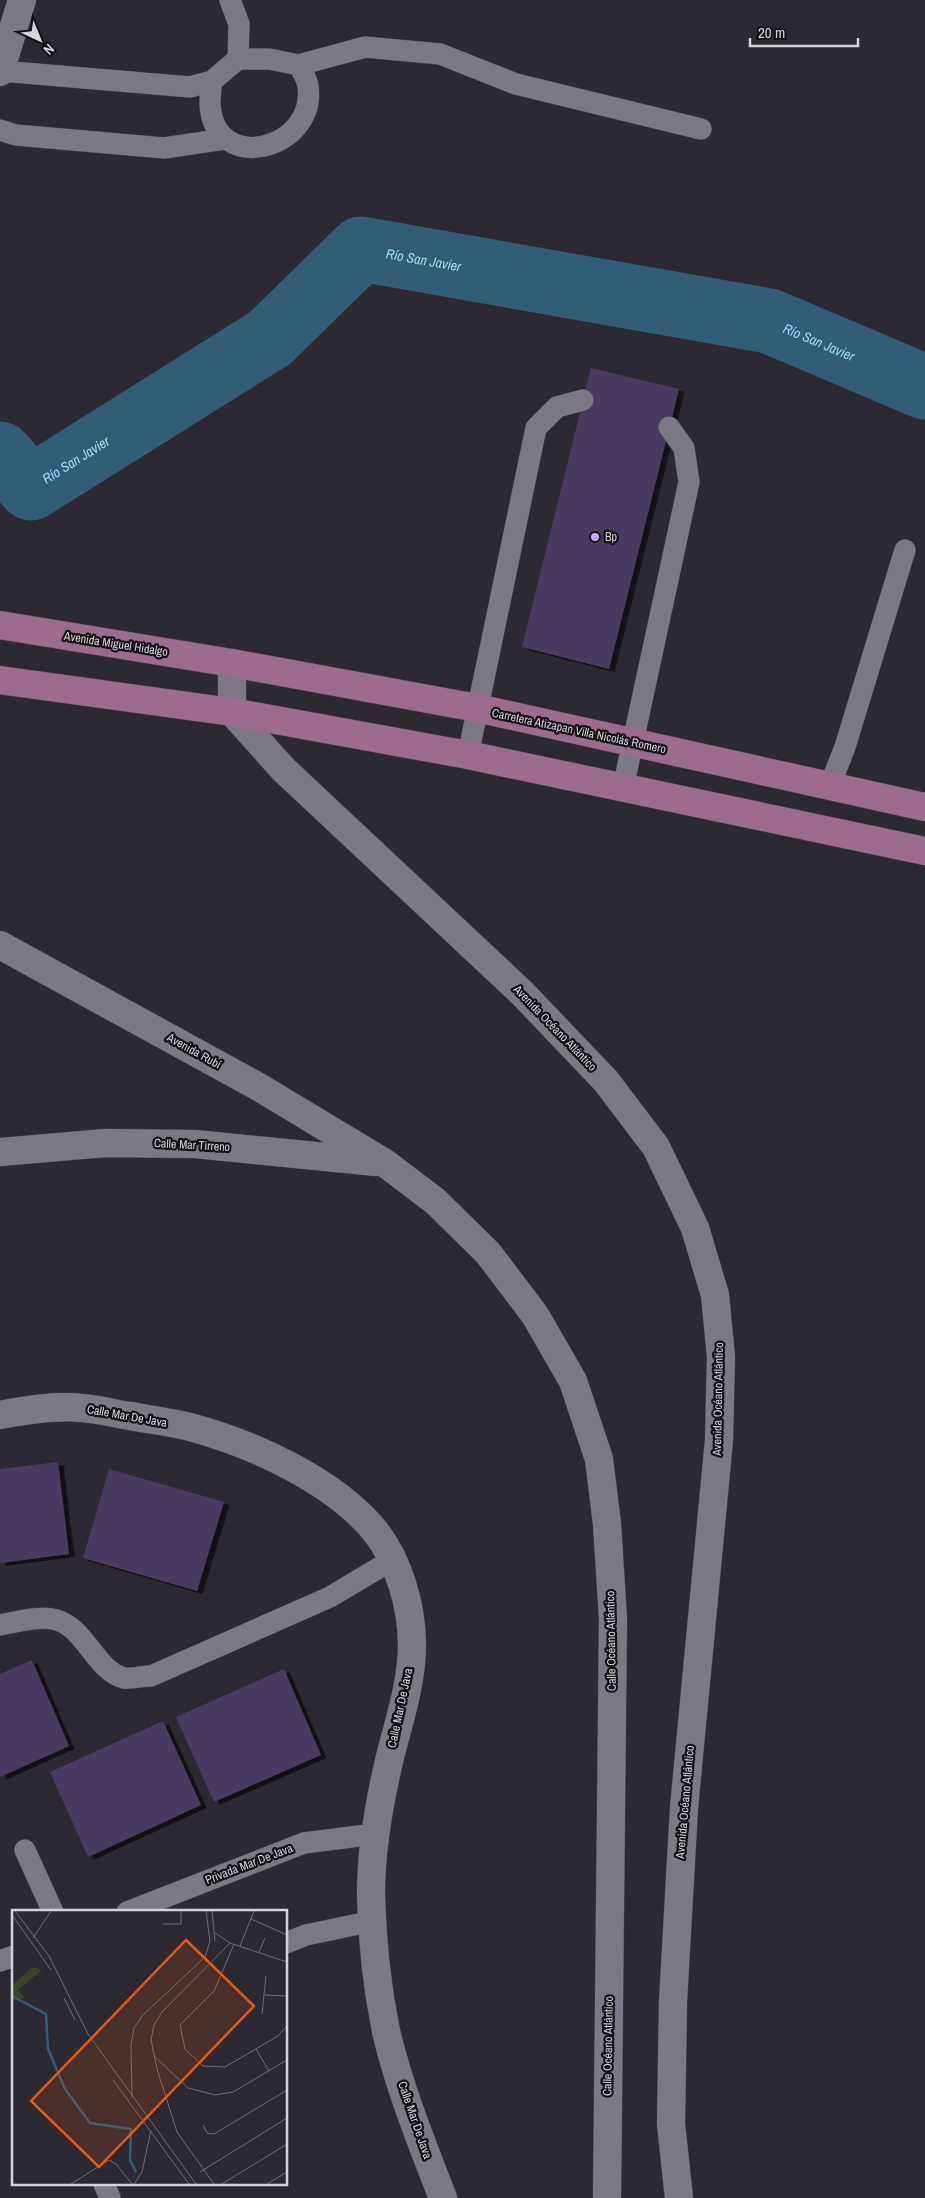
<svg xmlns="http://www.w3.org/2000/svg" width="925" height="2198" viewBox="0 0 925 2198" font-family="'Archivo Narrow',sans-serif">
<style>
.lines{fill:none;stroke-linecap:round;stroke-linejoin:round}
.river{stroke:#315e76;stroke-width:65}
.building{fill:#4a3a5e;filter:url(#shadow)}
.service-casing{stroke:#4b474f;stroke-width:22}
.minor-casing{stroke:#4b474f;stroke-width:29}
.primary-casing{stroke:#4b474f;stroke-width:29}
.service{stroke:#7d7984;stroke-width:21}
.minor{stroke:#7d7984;stroke-width:28}
.primary{stroke:#9d6b8c;stroke-width:28}
.poi-dot{fill:#c5a7f1;stroke:#141217;stroke-width:2}
.labels{text-anchor:middle;stroke-width:4.5;stroke-linejoin:round;paint-order:stroke}
.poi-label{font-size:12px;fill:#d5d2d9;stroke:#141217;text-anchor:start}
.street-label{font-size:12px;fill:#d5d2d9;stroke:#141217}
.water-label{font-size:14px;font-style:italic;fill:#9ed7f9;stroke:#141217}
.inset-river{fill:none;stroke:#315e76;stroke-width:2.5}
.inset-road{fill:none;stroke:#706d75;stroke-width:1}
.view{fill:#e8590c;fill-opacity:0.15;stroke:#e8590c;stroke-width:2.5}
.inset-edge{fill:none;stroke:#d5d2d9;stroke-width:2.5}
</style>
<defs>
<filter id="shadow"><feDropShadow dx="5.5" dy="3" stdDeviation="0" flood-color="#0009"/></filter>
</defs>
<rect width="100%" height="100%" fill="#2d2932"/>
<g class="lines">
<!-- river -->
<path class="river" id="s1" d="M0,454L31,488L270,338L361,249L769,321L925,387"/>
</g>
<!-- building -->
<path class="building" d="M591,368L679,389L609,669L522,647Z
M58,1462L69,1554L0,1563V1469Z
M109,1469L224,1502L197,1591L83,1558Z
M32,1660L69,1746L0,1777V1674Z
M284,1669L321,1755L214,1802L176,1717Z
M163,1721L201,1805L88,1857L50,1772Z"/>
<g class="lines">
<defs>
<path id="service" d="M238,59H269L299,65L365,47L440,54L516,84L701,129
M1,71L190,87L212,81L238,59L239,24L230,0
M212,81C211,88 210,96 210,104C214,176 317,150 308,86C307,79 302,71 299,65
M0,130L16,135L164,148L225,139
M468,755L536,428L557,407L583,400
M830,785L845,747L905,550
M623,788L689,482L684,448L669,427
M0,1625C17,1622 40,1615 57,1620C86,1629 96,1671 124,1678C131,1679 143,1676 151,1676L330,1597L392,1560
M25,1850L53,1912
M127,1912L304,1843L375,1834
M286,1943L306,1935L373,1921
M0,1961L14,1956
M104,2184L110,2198"/>
<path id="minor" d="M0,72L22,0
M232,663V712L283,769L521,992L606,1081L656,1147L695,1228L715,1295L721,1357L719,1440L684,1808L673,2002L671,2124L679,2198
M0,945L257,1086L385,1163L435,1201L488,1253L535,1315L573,1381L599,1459L607,1524L613,1618L607,2198
M0,1152L105,1143L195,1144L376,1162
M0,1415C26,1410 56,1405 82,1408C98,1409 115,1414 131,1416C150,1420 171,1422 190,1427C253,1444 333,1480 375,1531C399,1561 412,1607 412,1645C412,1681 400,1718 391,1753C380,1798 371,1847 371,1894C372,1939 377,1987 386,2031C399,2087 422,2144 443,2198"/>
<path id="primary" d="M0,625L232,663L477,708L925,807
M0,680L232,712L468,755L925,851"/>
</defs>
<!-- service casing -->
<use href="#service" class="service-casing"/>
<!-- minor casing -->
<use href="#minor" class="minor-casing"/>
<!-- primary casing -->
<use href="#primary" class="primary-casing"/>
<!-- service -->
<use href="#service" class="service"/>
<!-- minor -->
<use href="#minor" class="minor"/>
<!-- primary -->
<use href="#primary" class="primary"/>
</g>
<!-- markers -->
<circle class="poi-dot" cx="595" cy="537" r="5"/>
<g class="labels">
<!-- poi labels -->
<g class="poi-label">
<text x="605" y="541">Bp</text>
</g>
<!-- street labels -->
<g class="street-label">
<text transform="translate(116 644) rotate(9)" y="4">Avenida Miguel Hidalgo</text>
<text transform="translate(579 731) rotate(12)" y="4">Carretera Atizapan Villa Nicolás Romero</text>
<text transform="translate(555 1028) rotate(46)" y="4">Avenida Océano Atlántico</text>
<text transform="translate(194 1051) rotate(29)" y="4">Avenida Rubí</text>
<text transform="translate(192 1145) rotate(3)" y="4">Calle Mar Tirreno</text>
<text transform="translate(718 1399) rotate(-89)" y="4">Avenida Océano Atlántico</text>
<text transform="translate(127 1416) rotate(10)" y="4">Calle Mar De Java</text>
<text transform="translate(611 1641) rotate(-91)" y="4">Calle Océano Atlántico</text>
<text transform="translate(400 1708) rotate(-78)" y="4">Calle Mar De Java</text>
<text transform="translate(685 1802) rotate(-85)" y="4">Avenida Océano Atlántico</text>
<text transform="translate(249 1864) rotate(-21)" y="4">Privada Mar De Java</text>
<text transform="translate(608 2046) rotate(-89)" y="4">Calle Océano Atlántico</text>
<text transform="translate(415 2120) rotate(71)" y="4">Calle Mar De Java</text>
</g>
<!-- water labels -->
<g class="water-label">
<text dy="5" stroke="none"><textPath href="#s1" startOffset="519">Río San Javier</textPath></text>
<text dy="5" stroke="none"><textPath href="#s1" startOffset="924">Río San Javier</textPath></text>
<text dy="5" stroke="none"><textPath href="#s1" startOffset="99">Río San Javier</textPath></text>
</g>
</g>
<!-- overview -->
<g transform="translate(12 1910)">
<rect width="275" height="275" fill="#2d2932"/>
<path d="M21,57L30,60L6,80L13,88L0,91V75Z" fill="#384423"/>
<path class="inset-river" d="M0,86L34,104L36,139L53,179L78,213L119,219L118,250L124,262"/>
<path class="inset-road" d="M3,1L37,46L76,124L184,274M200,1L203,31M0,5L39,60M239,9L275,25M151,14H169V1M203,23L218,33L275,52M21,28L39,1M222,34L202,81L168,115L173,139L191,156L213,157L266,126L275,116M228,36L242,1M247,42L253,28M253,85L275,86M52,88L63,110M250,104L254,66M244,139L257,161M142,146L176,178L203,185L221,182L275,150M101,170L177,274M120,187L119,135L122,118L130,106L193,47L198,31L194,1M191,215L195,223L202,224L275,180M188,262L275,208M59,274L97,250L104,254L120,274M122,274L130,262L139,220M202,274L165,222L145,159L139,130L142,115L150,102L218,33M210,274L275,234M255,274L275,262"/>
<path class="view" d="M174,30L242,96L87,257L19,191Z"/>
<rect width="275" height="275" class="inset-edge"/>
</g>
<!-- north arrow -->
<g transform="translate(40 40) rotate(136)" stroke="#141217" stroke-width="4" paint-order="stroke">
<path d="M0-4L9 19L0 12L-9 19Z" fill="#d5d2d9"/>
<text y="-8" font-size="14" font-weight="bold" text-anchor="middle" fill="#d5d2d9">N</text>
</g>
<!-- scale -->
<path d="M750 38v8h108v-8" fill="none" stroke="#d5d2d9" stroke-width="2.5"/>
<text x="758" y="38" font-size="15" fill="#d5d2d9" stroke="#141217" stroke-width="4" paint-order="stroke">20 m</text>
</svg>
